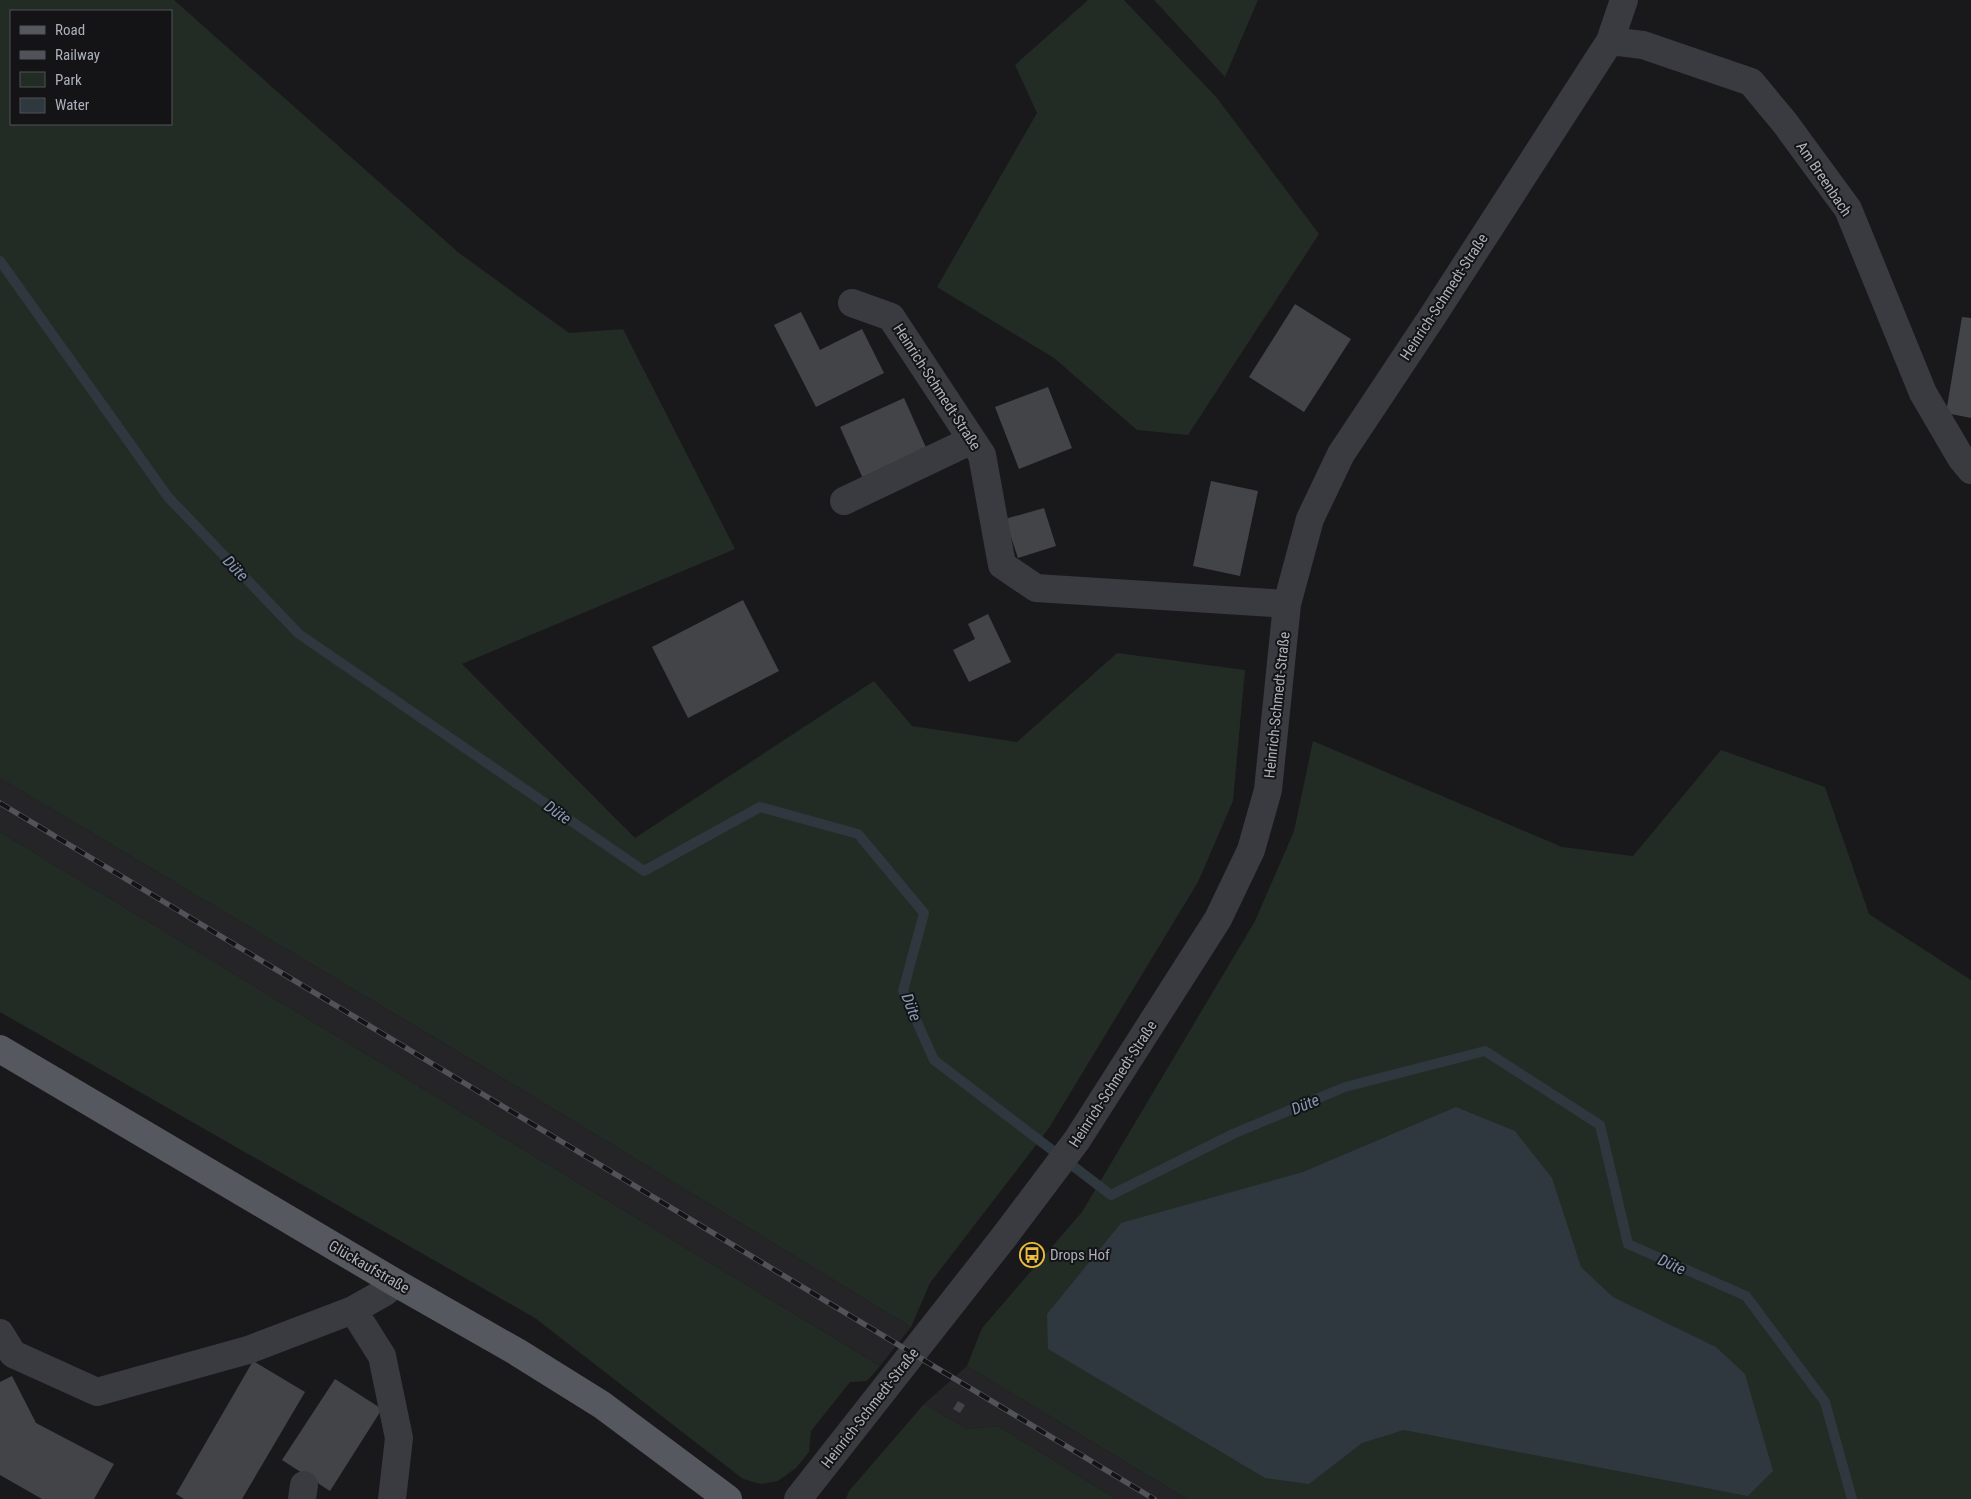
<svg xmlns="http://www.w3.org/2000/svg" width="1971" height="1499" viewBox="0 0 1971 1499" font-family="'Roboto Condensed',sans-serif">
<style>
.built{fill:#252528}
.green{fill:#232b25;fill-rule:evenodd}
.water{fill:#2f373f}
.lines{fill:none;stroke-linecap:round;stroke-linejoin:round}
.stream{stroke:#2f373f;stroke-width:10}
.building{fill:#434448}
.minor{stroke:#3a3b40;stroke-width:28}
.major{stroke:#56585f;stroke-width:28}
.rail-casing{stroke:#515359;stroke-width:5.5}
.rail{stroke:#141416;stroke-width:4;stroke-dasharray:11;stroke-linecap:butt}
.labels{text-anchor:middle;stroke-width:4;stroke-linejoin:round;paint-order:stroke}
.street-label{font-size:15px;fill:#acb0ba;stroke:#141416}
.poi-label{font-size:15px;fill:#acb0ba;stroke:#141416;text-anchor:start}
.water-label{font-size:16px;font-style:italic;fill:#859bb4;stroke:#141416}
</style>
<rect width="100%" height="100%" fill="#19191b"/>
<!-- built -->
<path class="built" d="M0,778L536,1098L911,1327L880,1366L0,832Z
M967,1366L1187,1499H1116L998,1426L967,1429L924,1404Z"/>
<!-- green -->
<path class="green" d="M0,0H174L459,253L569,333L623,329L735,549L462,664L635,838L874,681L912,726L1017,742L1117,653L1245,670L1233,801L1198,882L1049,1128L930,1283L911,1327L536,1098L0,778ZM11,11H171V124H11Z
M1088,0H1124L1217,98L1319,234L1188,435L1137,430L1054,358L937,287L1037,113L1015,65Z
M1154,0H1258L1225,77Z
M1313,741L1562,847L1633,856L1721,750L1825,787L1869,914L1971,980V1499H1187L967,1366L982,1328L1082,1212L1255,921L1294,831Z
M0,832L880,1366L867,1381L850,1382L811,1431L809,1452L796,1468L778,1481L761,1484L743,1479L535,1318L0,1012Z
M924,1404L967,1429L998,1426L1116,1499H846L849,1491Z"/>
<!-- water -->
<path class="water" d="M1456,1107L1515,1131L1552,1178L1581,1267L1613,1297L1716,1347L1745,1374L1773,1471L1748,1496L1404,1430L1362,1443L1309,1484L1265,1478L1048,1349L1047,1314L1121,1223L1303,1172Z"/>
<g class="lines">
<!-- stream -->
<path class="stream" d="M0,261L168,497L299,634L644,871L760,807L858,834L924,913L903,991L934,1060L1111,1195L1233,1134L1345,1087L1485,1051L1600,1125L1628,1244L1746,1296L1825,1402L1852,1499"/>
</g>
<!-- building -->
<path class="building" d="M1295,304L1351,339L1304,412L1249,377Z
M801,312L820,350L862,329L884,373L816,407L774,325Z
M1962,317L1971,318V418L1946,413Z
M1048,387L1072,448L1019,469L995,407Z
M904,398L928,452L864,481L840,427Z
M1211,481L1258,491L1240,576L1193,566Z
M1044,508L1056,546L1018,558L1005,519Z
M743,600L779,671L688,718L652,647Z
M988,614L1011,662L969,682L953,650L975,639L968,624Z
M253,1361L305,1392L242,1499H184L176,1494Z
M12,1376L36,1423L114,1464L94,1499H42L0,1475V1382Z
M335,1379L382,1409L330,1491L282,1460Z
M958,1401L965,1405L960,1413L953,1409Z"/>
<g class="lines">
<!-- minor -->
<path class="minor" d="M1610,41L1643,45L1751,82L1785,123L1848,209L1923,393L1961,458L1971,470
M852,303L891,317L982,455L1002,565L1036,588L1287,604
M844,501L972,440
M353,1310L382,1356L399,1438L392,1499
M0,1333L13,1354L97,1392L248,1350L353,1310L385,1292L396,1283
M302,1499L304,1485
M798,1499L1004,1237L1077,1140L1218,919L1251,850L1268,790L1287,604L1310,519L1341,454L1434,314L1610,41L1624,0"/>
<!-- major -->
<path class="major" d="M0,1049L396,1283L517,1352L602,1405L728,1499"/>
<defs>
<path id="rail" d="M0,803L1154,1499"/>
</defs>
<!-- rail casing -->
<use href="#rail" class="rail-casing"/>
<!-- rail -->
<use href="#rail" class="rail"/>
</g>
<!-- icons -->
<defs>
<symbol id="bus-ring" viewBox="-11 -11 22 22"><circle r="9.5" fill="#141416" stroke="#edbd40" stroke-width="1.5"/><path d="M-5-6H5V4H4V6H2V4H-2V6H-4V4H-5ZM-3.5-4V0h7V-4ZM-3.5 1.2v1.5H-2V1.2ZM2 1.2v1.5H3.5V1.2Z" fill="#edbd40"/></symbol>
</defs>
<g fill-rule="evenodd">
<use href="#bus-ring" x="1018" y="1241" width="28" height="28"/>
</g>
<g class="labels">
<!-- street labels -->
<g class="street-label">
<text transform="translate(1824 179) rotate(56)" y="5">Am Breenbach</text>
<text transform="translate(1444 297) rotate(-57)" y="5">Heinrich-Schmedt-Straße</text>
<text transform="translate(937 387) rotate(57)" y="5">Heinrich-Schmedt-Straße</text>
<text transform="translate(1277 705) rotate(-84)" y="5">Heinrich-Schmedt-Straße</text>
<text transform="translate(1113 1084) rotate(-57)" y="5">Heinrich-Schmedt-Straße</text>
<text transform="translate(369 1267) rotate(30)" y="5">Glückaufstraße</text>
<text transform="translate(870 1408) rotate(-52)" y="5">Heinrich-Schmedt-Straße</text>
</g>
<!-- poi labels -->
<g class="poi-label">
<text x="1050" y="1260">Drops Hof</text>
</g>
<!-- water labels -->
<g class="water-label">
<text transform="translate(236 568) rotate(46)" y="6">Düte</text>
<text transform="translate(558 812) rotate(35)" y="6">Düte</text>
<text transform="translate(912 1007) rotate(69)" y="6">Düte</text>
<text transform="translate(1305 1104) rotate(-23)" y="6">Düte</text>
<text transform="translate(1672 1264) rotate(24)" y="6">Düte</text>
</g>
</g>
<!-- legend -->
<rect x="10" y="10" width="162" height="115" fill="#141416" stroke="#515258"/>
<rect x="20" y="26" width="25" height="8" fill="#56585f" stroke="#515258"/>
<text x="55" y="35" font-size="15" fill="#acb0ba">Road</text>
<rect x="20" y="51" width="25" height="8" fill="#515359" stroke="#515258"/>
<text x="55" y="60" font-size="15" fill="#acb0ba">Railway</text>
<rect x="20" y="72" width="25" height="15" fill="#232b25" stroke="#515258"/>
<text x="55" y="85" font-size="15" fill="#acb0ba">Park</text>
<rect x="20" y="98" width="25" height="15" fill="#2f373f" stroke="#515258"/>
<text x="55" y="110" font-size="15" fill="#acb0ba">Water</text>
</svg>
